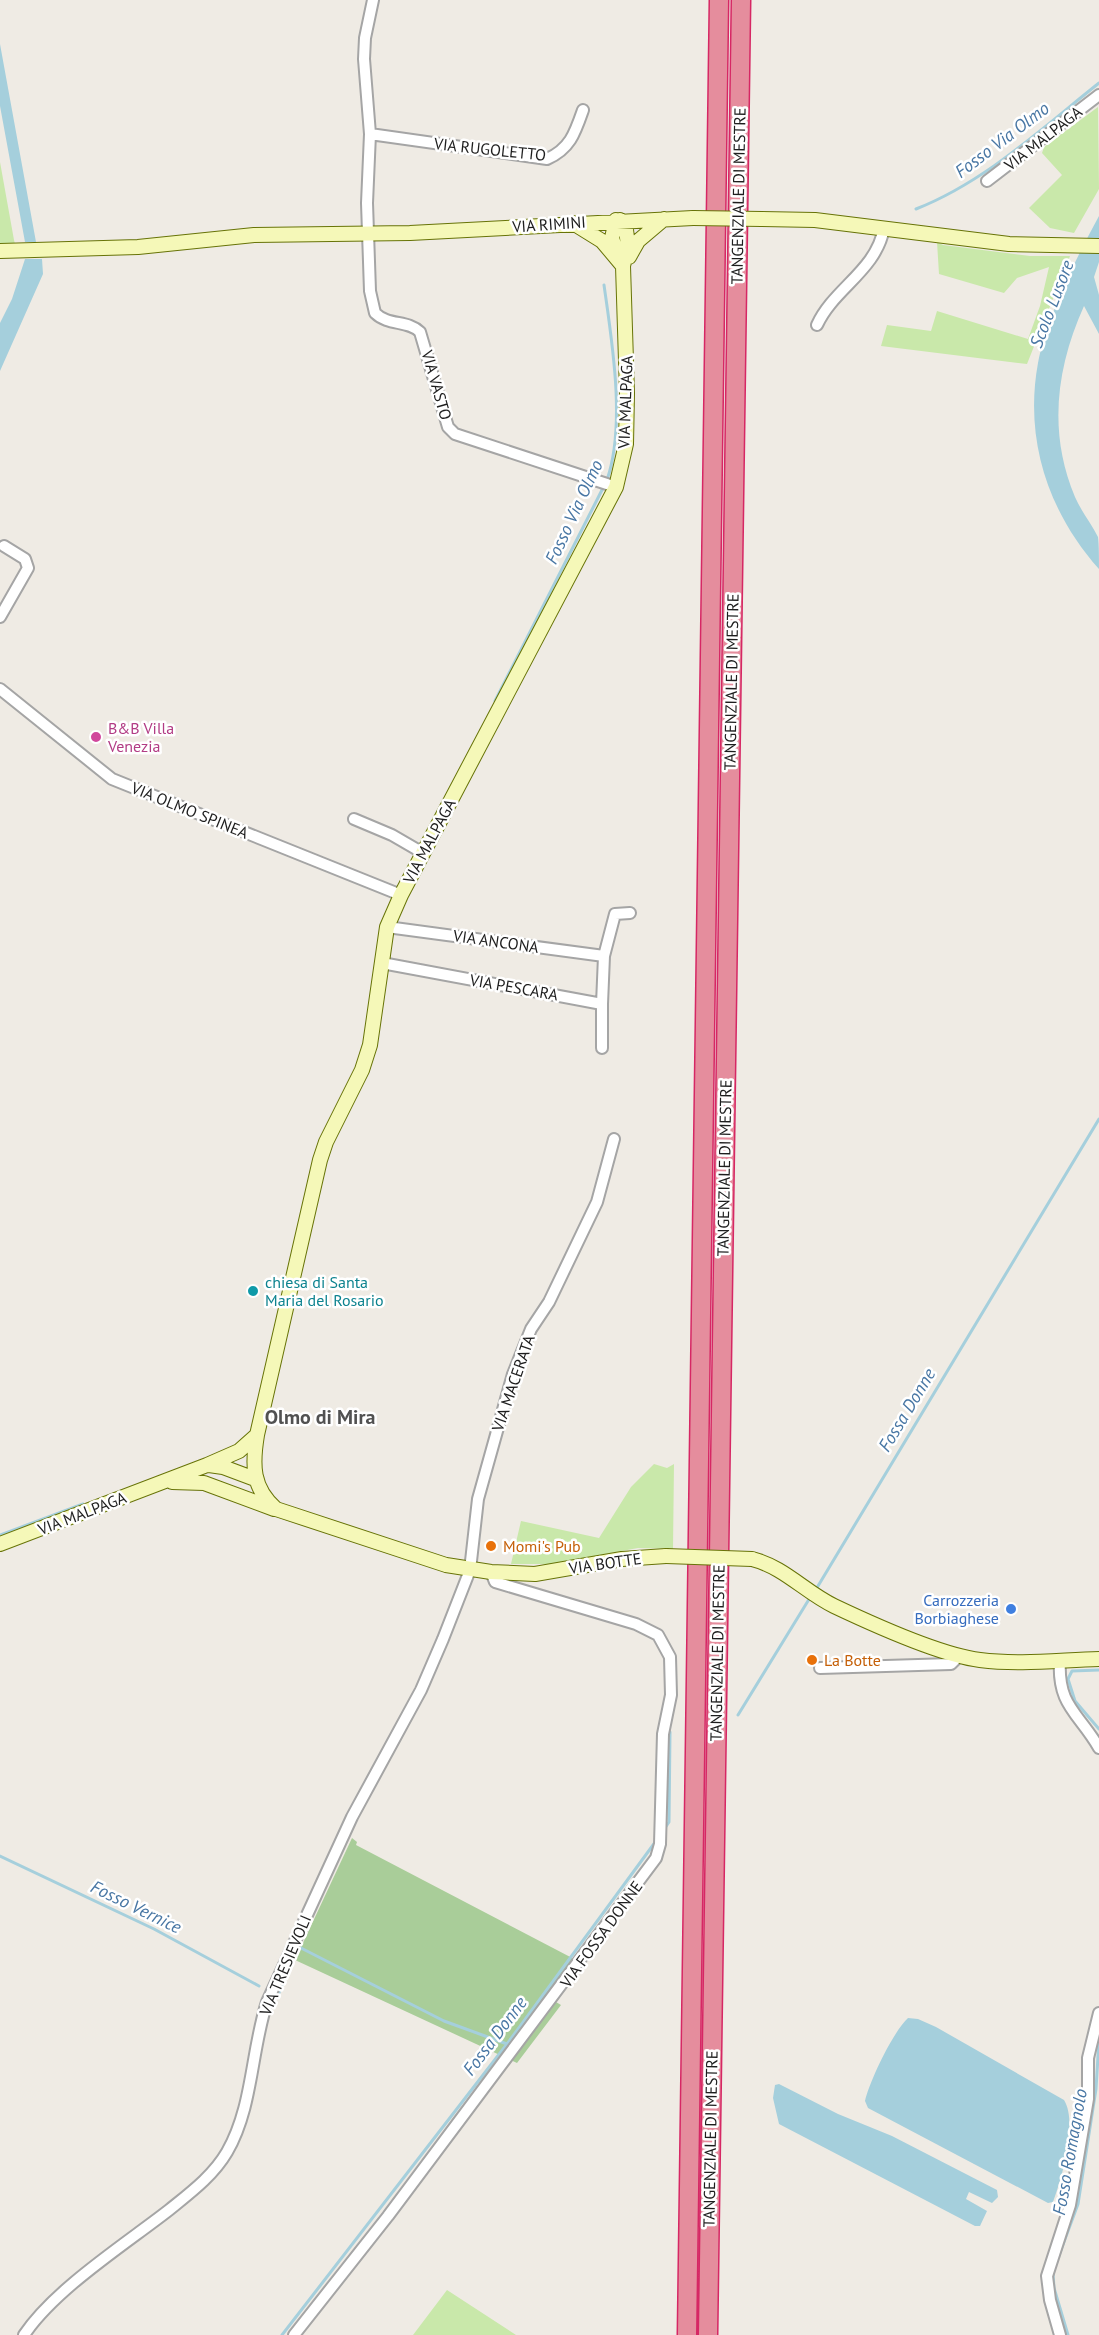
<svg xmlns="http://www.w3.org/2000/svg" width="1099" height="2335" viewBox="0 0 1099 2335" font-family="'PT Sans',sans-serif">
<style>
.grass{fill:#c9e8aa}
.forest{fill:#a9cd99}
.water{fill:#a5cfdc}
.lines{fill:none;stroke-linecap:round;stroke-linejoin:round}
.stream{stroke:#a5cfdc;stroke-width:3}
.street-casing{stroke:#a5a5a5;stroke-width:14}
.secondary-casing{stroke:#677307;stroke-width:16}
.highway-casing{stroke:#d62764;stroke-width:21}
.street{stroke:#fff;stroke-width:10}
.secondary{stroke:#f5f8b8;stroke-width:14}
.highway{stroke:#e58d9d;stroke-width:18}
.secondary-bridge-casing{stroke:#677307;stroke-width:16;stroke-linecap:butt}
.secondary-bridge{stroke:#f5f8b8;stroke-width:14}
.hotel-dot{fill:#d1479c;stroke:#fff;stroke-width:2}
.culture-dot{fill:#0f9aa8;stroke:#fff;stroke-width:2}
.food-dot{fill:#e8710a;stroke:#fff;stroke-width:2}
.shop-dot{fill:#3f7fe0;stroke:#fff;stroke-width:2}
.labels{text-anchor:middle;stroke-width:5;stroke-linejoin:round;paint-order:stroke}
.street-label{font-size:16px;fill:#1e1e1e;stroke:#fff}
.hotel-label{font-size:16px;fill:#b23c85;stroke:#fff;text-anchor:start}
.culture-label{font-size:16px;fill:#0d838f;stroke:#fff;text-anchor:start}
.food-label{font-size:16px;fill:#c56008;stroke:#fff;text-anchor:start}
.shop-label{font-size:16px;fill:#366cbe;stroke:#fff;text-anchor:end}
.water-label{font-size:18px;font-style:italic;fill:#4977a4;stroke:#fff}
.quarter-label{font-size:20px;font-weight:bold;fill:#515151;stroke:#fff}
</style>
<rect width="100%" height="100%" fill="#efebe4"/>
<!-- grass -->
<path class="grass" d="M1098,107L1099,189L1074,233L1050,228L1029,208L1062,175L1042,153L1044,147Z
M0,162L14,240L15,244L0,245Z
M937,242L943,245L1030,256H1070L1027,364L881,346L887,325L931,331L937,311L1028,339L1040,306L1049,267L1017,278L1004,293L939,274Z
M654,1464L667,1468L674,1464L673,1549L638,1548L551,1564H511L521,1521L599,1538L631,1487Z
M447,2290L516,2335H413Z"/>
<!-- forest -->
<path class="forest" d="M352,1838L357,1842L356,1845L576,1960L551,1999L561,2005L517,2063L295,1960Z"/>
<!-- water -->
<path class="water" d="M0,44L36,242H25L0,106Z
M1099,216V262L1094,277L1099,295V334L1084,306C1056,368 1048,433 1075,497C1081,511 1091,523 1098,537C1099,545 1099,559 1099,569C1048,512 1024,439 1038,363C1046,319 1077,256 1099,216Z
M25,259H42L43,274L0,371V323L12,299Z
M908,2018L918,2019L936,2027L1064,2100C1078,2122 1062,2178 1053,2202L1048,2203L868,2108L865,2101C870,2080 893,2032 908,2018Z
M779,2084L838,2114L892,2136L997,2190L998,2197L992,2203L969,2192L966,2199L987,2211L980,2226H975L779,2124L773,2098L775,2085Z"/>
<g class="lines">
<!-- stream -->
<path class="stream" d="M916,209C985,182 1041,129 1099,83
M604,285C612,342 626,425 607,480
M495,701L604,486
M0,1535L83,1504
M815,1591L1099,1119
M1099,1670L1072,1671L1068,1679L1075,1701L1099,1729
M738,1715L811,1596
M665,1828L669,1822L670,1732
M0,1856L154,1929L259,1986
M278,1995L299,1947L444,2021L507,2044
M1058,2258L1078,2204L1096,2089L1099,2040
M1053,2273L1054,2288L1068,2335
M282,2335L507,2044L656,1841"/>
<defs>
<path id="street" d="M373,0L365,38L364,59L370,134L367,203L370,291L375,313C388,326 408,320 420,332L448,427L455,434L616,487
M370,134L547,159C570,149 575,133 583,110
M987,181L1099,95
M817,325C834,288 876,271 884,228
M0,617L28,568L25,559L4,546
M0,689L112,779L401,895
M354,819L392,835L423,853
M387,927L604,956L615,914L630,913
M382,963L602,1004V1048
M602,1004L604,956
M1060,1660C1057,1706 1079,1713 1099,1748
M820,1668L951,1664L959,1656
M24,2335C55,2289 124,2245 169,2210C190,2193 213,2176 227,2152C253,2107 251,2051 267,2002L352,1817L421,1690L443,1639L470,1570L478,1499L513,1374L531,1329L549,1302L597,1202L614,1139
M294,2335L388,2216L656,1858L660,1844L663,1734L671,1695L670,1657L658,1635L636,1624L495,1582L491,1572
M1060,2335L1050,2300L1047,2276L1070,2205L1088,2099V2058L1099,2013"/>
<path id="secondary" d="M762,219L815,220L1009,244L1099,246
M616,220L612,238L617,254
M620,220L626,230L628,245L623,266L627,393L626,444L616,487L401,895L387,927L370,1045L362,1070L326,1142L320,1160L257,1435C252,1465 252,1488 276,1509L446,1565L491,1572L535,1574L622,1559L666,1556
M573,223L602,241L623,266
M0,251L138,247L254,235L410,233L693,218
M629,257L638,241L664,219
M209,1465L223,1467L255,1479
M172,1482L204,1483L274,1509
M0,1544L207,1465L239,1451L257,1435
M752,1559C784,1567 805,1592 834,1606C872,1624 940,1655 980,1660C1019,1665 1060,1660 1099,1659"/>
<path id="highway" d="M687,2335L719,0
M708,2335L741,0"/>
</defs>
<!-- street casing -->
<use href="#street" class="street-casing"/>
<!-- secondary casing -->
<use href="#secondary" class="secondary-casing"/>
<!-- highway casing -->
<use href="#highway" class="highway-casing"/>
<!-- street -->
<use href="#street" class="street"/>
<!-- secondary -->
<use href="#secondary" class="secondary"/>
<!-- highway -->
<use href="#highway" class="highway"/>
<defs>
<path id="secondary-bridge" d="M693,218L762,219
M666,1556L752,1559"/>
</defs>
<!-- secondary-bridge casing -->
<use href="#secondary-bridge" class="secondary-bridge-casing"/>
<!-- secondary-bridge -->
<use href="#secondary-bridge" class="secondary-bridge"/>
</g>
<!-- markers -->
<circle class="hotel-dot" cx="96" cy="737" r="6"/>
<circle class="culture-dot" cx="253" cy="1291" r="6"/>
<g class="food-dot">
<circle cx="491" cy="1546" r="6"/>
<circle cx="812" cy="1660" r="6"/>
</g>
<circle class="shop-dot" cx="1011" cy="1609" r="6"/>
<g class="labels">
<!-- street labels -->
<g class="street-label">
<text transform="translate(1043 138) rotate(-38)" y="6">VIA MALPAGA</text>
<text transform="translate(490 149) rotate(6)" y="6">VIA RUGOLETTO</text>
<text transform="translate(738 196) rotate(-89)" y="6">TANGENZIALE DI MESTRE</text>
<text transform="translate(549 224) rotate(-4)" y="6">VIA RIMINI</text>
<text transform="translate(437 385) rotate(74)" y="6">VIA VASTO</text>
<text transform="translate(625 402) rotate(-88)" y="6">VIA MALPAGA</text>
<text transform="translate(731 682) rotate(-89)" y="6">TANGENZIALE DI MESTRE</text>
<text transform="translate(190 810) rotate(22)" y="6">VIA OLMO SPINEA</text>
<text transform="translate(429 841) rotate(-62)" y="6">VIA MALPAGA</text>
<text transform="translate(496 941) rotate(8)" y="6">VIA ANCONA</text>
<text transform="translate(514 987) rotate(10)" y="6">VIA PESCARA</text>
<text transform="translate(724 1168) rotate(-89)" y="6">TANGENZIALE DI MESTRE</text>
<text transform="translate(513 1383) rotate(-71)" y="6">VIA MACERATA</text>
<text transform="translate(82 1513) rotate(-21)" y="6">VIA MALPAGA</text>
<text transform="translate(605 1563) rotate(-8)" y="6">VIA BOTTE</text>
<text transform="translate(717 1653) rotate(-89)" y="6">TANGENZIALE DI MESTRE</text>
<text transform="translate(601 1934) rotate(-54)" y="6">VIA FOSSA DONNE</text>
<text transform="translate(285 1965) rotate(-67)" y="6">VIA TRESIEVOLI</text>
<text transform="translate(710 2139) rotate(-89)" y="6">TANGENZIALE DI MESTRE</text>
</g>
<!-- hotel labels -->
<g class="hotel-label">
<text x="108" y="734">B&amp;B Villa<tspan x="108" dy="18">Venezia</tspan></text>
</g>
<!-- culture labels -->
<g class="culture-label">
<text x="265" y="1288">chiesa di Santa<tspan x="265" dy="18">Maria del Rosario</tspan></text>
</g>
<!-- food labels -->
<g class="food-label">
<text x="503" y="1552">Momi's Pub</text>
<text x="824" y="1666">La Botte</text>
</g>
<!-- shop labels -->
<g class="shop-label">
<text x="999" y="1606">Carrozzeria<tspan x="999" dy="18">Borbiaghese</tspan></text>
</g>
<!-- water labels -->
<g class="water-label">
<text transform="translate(1002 140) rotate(-37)" y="6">Fosso Via Olmo</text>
<text transform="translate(1052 304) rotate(-69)" y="6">Scolo Lusore</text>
<text transform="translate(574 512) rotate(-65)" y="6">Fosso Via Olmo</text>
<text transform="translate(907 1410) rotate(-59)" y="6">Fossa Donne</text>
<text transform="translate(136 1907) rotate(26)" y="6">Fosso Vernice</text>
<text transform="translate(495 2036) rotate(-53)" y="6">Fossa Donne</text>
<text transform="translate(1070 2152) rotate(-80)" y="6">Fosso Romagnolo</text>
</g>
<!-- quarter labels -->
<g class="quarter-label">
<text x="320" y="1424">Olmo di Mira</text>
</g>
</g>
</svg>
